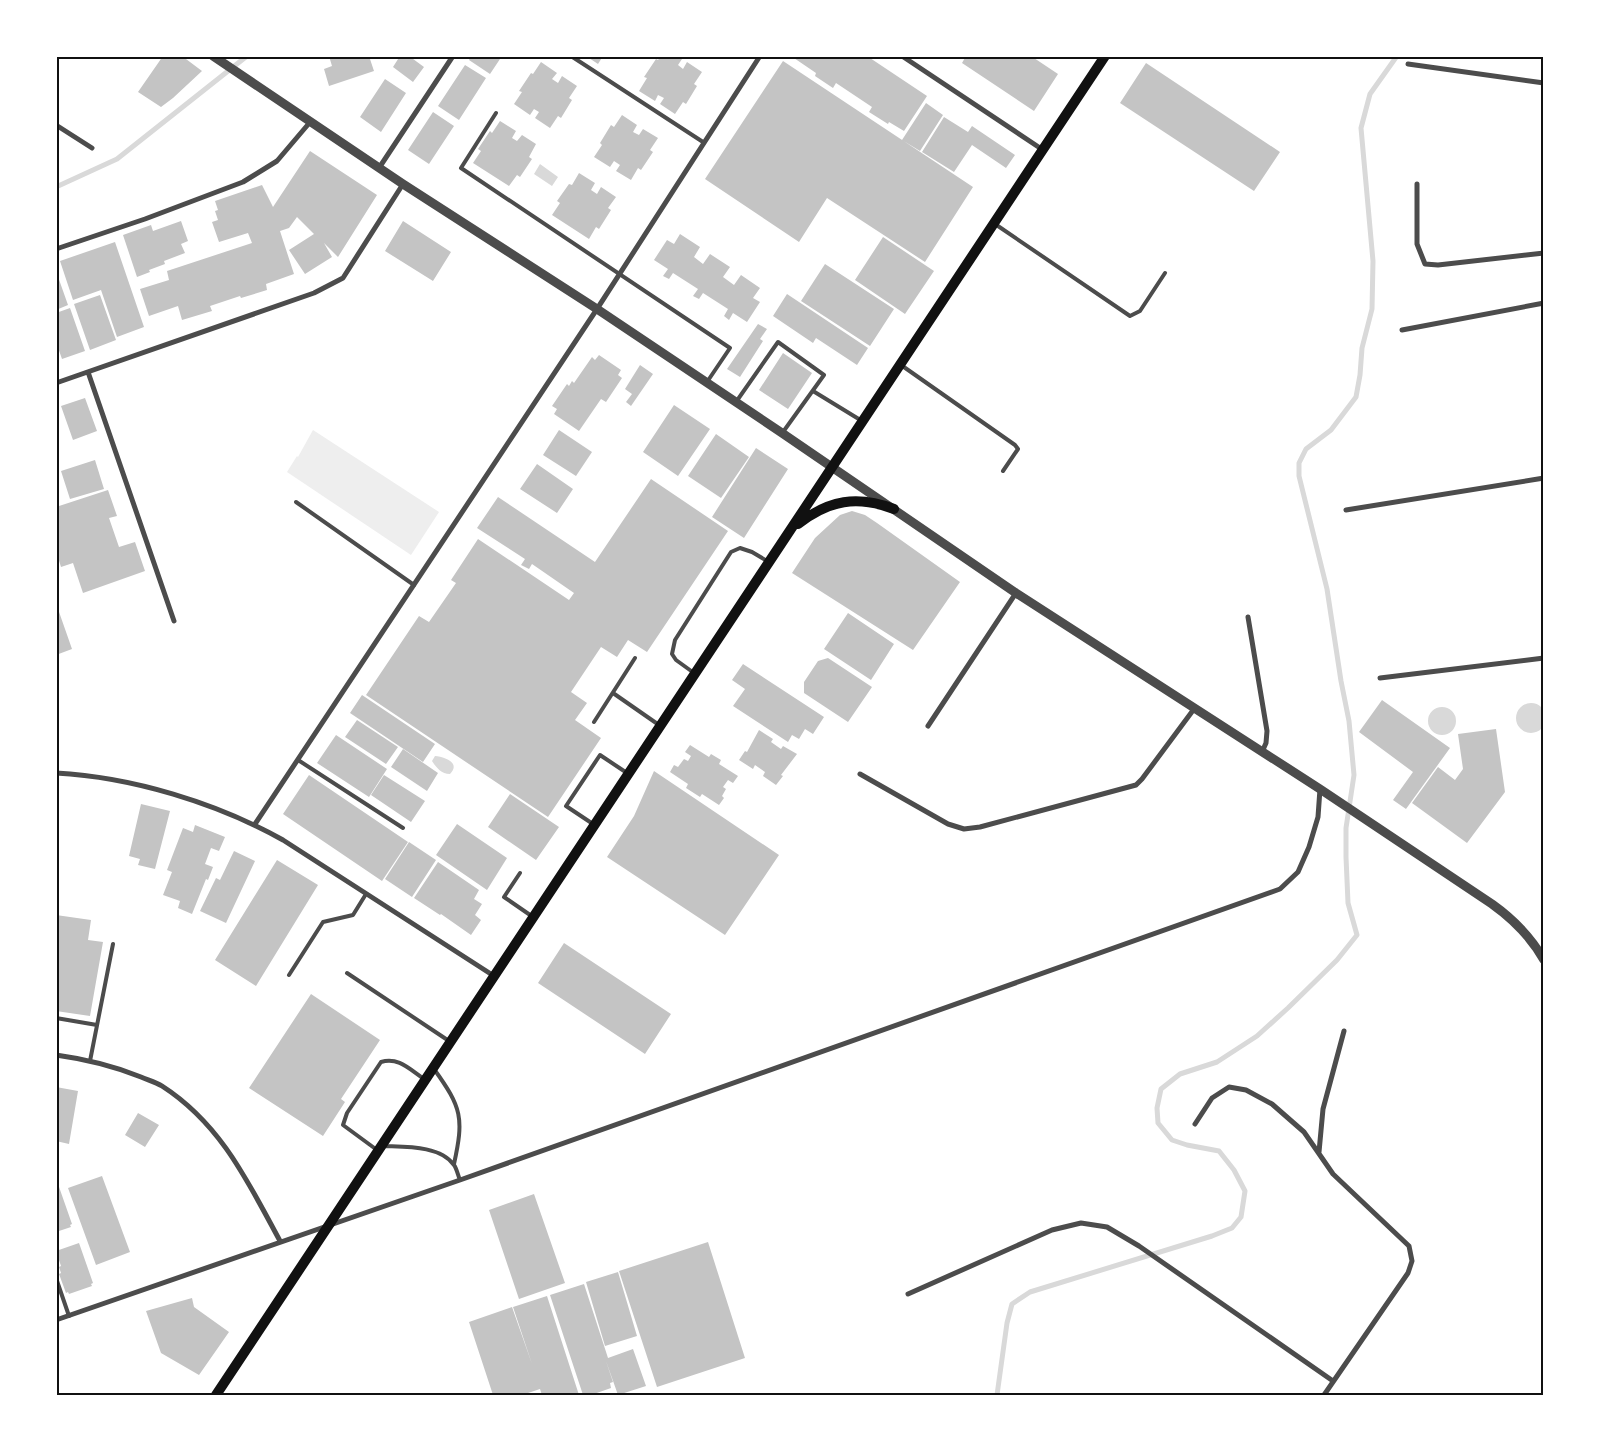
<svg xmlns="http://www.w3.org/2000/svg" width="1600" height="1451" viewBox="0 0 1600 1451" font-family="Mulish,sans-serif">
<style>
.green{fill:#eee}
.water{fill:#d9d9d9}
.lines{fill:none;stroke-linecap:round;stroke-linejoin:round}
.stream{stroke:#d9d9d9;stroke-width:5}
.building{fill:#c4c4c4}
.service{stroke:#4c4c4c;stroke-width:4}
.minor{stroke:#4c4c4c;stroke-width:5}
.tertiary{stroke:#4c4c4c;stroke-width:9}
.secondary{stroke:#111;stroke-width:10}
.neatline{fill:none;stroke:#111;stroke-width:2}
</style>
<rect width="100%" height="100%" fill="#fff"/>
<!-- green -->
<path class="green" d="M313,430L439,512L411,555L287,472L297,456L298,457Z"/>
<!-- water -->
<path class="water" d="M540,164L558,177L552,186L534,174Z
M1516 718a15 15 0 1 1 30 0a15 15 0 1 1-30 0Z
M1428 721a14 14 0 1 1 28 0a14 14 0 1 1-28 0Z
M435,756C445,757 461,763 450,774C441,774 436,767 432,761Z"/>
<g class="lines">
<!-- stream -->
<path class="stream" d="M56,187L117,159L247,56
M997,1395L1007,1323L1012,1304L1030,1292L1212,1236L1232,1228L1241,1217L1245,1191L1234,1170L1219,1151L1187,1145L1172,1140L1158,1123L1157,1108L1161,1089L1180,1074L1217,1062L1257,1036L1288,1008L1337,960L1357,935L1348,903L1346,857V828L1354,775L1349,721L1341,681L1327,589L1299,476V463L1306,449L1331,430L1356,397L1360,375L1362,348L1372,309L1373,261L1361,128L1370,94L1397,56"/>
</g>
<!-- building -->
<path class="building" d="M163,56H182L202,71L173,98L161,107L138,92Z
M329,56H369L374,71L329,86L324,69L332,66Z
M400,56H409L424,67L413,82L393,67Z
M471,56H496L500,59L490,74L469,60Z
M586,56H603L598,64Z
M661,56H678L682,59L678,65L683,69L687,62L702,72L694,84L697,86L686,104L683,102L675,114L660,104L664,98L658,95L655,101L639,91L647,78L644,77L656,59L658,60Z
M791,56H867L927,96L904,131L889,122L888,124L869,112L872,107L836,83L833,88L815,76L816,73Z
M966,56H1031L1058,74L1034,111L962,63Z
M783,61L973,187L925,262L827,198L799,242L705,179Z
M541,62L557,73L552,79L558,83L562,76L577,86L569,98L572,100L561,118L558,116L550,128L535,118L539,112L534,109L530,115L514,104L522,92L519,91L531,73L533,74Z
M1146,63L1280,152L1254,191L1120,103Z
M465,65L486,78L459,120L438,106Z
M385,79L406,93L381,132L360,117Z
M926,103L943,115L920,151L902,140Z
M433,112L454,126L429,164L408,150Z
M622,115L637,125L633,132L639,135L643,129L658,138L650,150L653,152L641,170L638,168L631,180L616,171L620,165L614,161L610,167L594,157L602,145L600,143L611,125L614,127Z
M944,117L968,132L972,126L1015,155L1006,168L972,145L954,172L922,152Z
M500,121L516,131L512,138L517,141L522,135L536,144L529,157L532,159L520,177L517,175L509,186L473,163L481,151L478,149L490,131L492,133Z
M310,151L377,195L338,257L324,243L332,257L305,274L289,250L314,234L297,217L289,228L280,231L294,274L266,284L267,290L241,298L240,296L210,306L212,311L182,320L178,306L149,316L140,289L169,280L167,271L252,243L248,233L219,242L212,222L218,220L215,211L218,210L215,201L262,185L273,207Z
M579,173L595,183L591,190L597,194L601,187L616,197L608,208L611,210L599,229L596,227L589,239L552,215L560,203L557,201L569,184L572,185Z
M181,221L188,241L181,244L185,253L164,261L165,264L149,270L150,272L137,277L123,235L151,225L153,231Z
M403,221L451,252L433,281L385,251Z
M680,234L700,247L694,257L703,264L710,254L730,267L723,277L734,285L741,275L760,288L753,298L760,302L747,322L733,313L729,320L724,316L728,309L703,293L699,299L693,296L698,289L673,273L669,279L663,276L668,269L654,260L667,240L674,244Z
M883,237L934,271L905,314L855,280Z
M115,242L144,327L117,337L101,290L73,300L60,261Z
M825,264L894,309L870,346L801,301Z
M56,271L68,305L56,310Z
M787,294L868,348L857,365L816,338L813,343L773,316Z
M100,295L116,340L90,350L74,304Z
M70,308L85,351L62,359L56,342V313Z
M758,324L767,329L760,339L763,341L740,377L727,369Z
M783,353L812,373L788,409L759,390Z
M599,355L621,370L618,375L622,378L606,402L601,399L579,431L554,414L557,409L552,406L567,384L569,386L572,381L574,383L592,357L595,360Z
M640,365L653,374L631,406L626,402L632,394L625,389Z
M85,398L97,431L73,440L61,406Z
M674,405L710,429L678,476L643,452Z
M559,430L592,452L576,476L543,455Z
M716,434L749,457L721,498L688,476Z
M756,448L788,469L744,538L712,517Z
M95,460L104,489L70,499L61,471Z
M537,464L573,489L557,513L520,489Z
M651,479L728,531L647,652L628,640L617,657L601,647L571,692L587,703L575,720L601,738L548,817L366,695L419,616L429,622L456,583L451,580L478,539L569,600L574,593L532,564L529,569L521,565L525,559L477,528L498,497L595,562Z
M108,490L117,516L109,518L119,547L135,542L145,571L83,593L73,563L61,567L56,551V507Z
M852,511L865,515L877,523L960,582L913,650L792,573L815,538L840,515Z
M56,609H58L72,649L56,655Z
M848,613L894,644L871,680L824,649Z
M828,658L872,687L848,722L804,693V682L818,661Z
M743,664L824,717L813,734L805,729L799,739L792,735L788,742L733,706L745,689L732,680Z
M362,695L435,744L423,762L350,713Z
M1382,700L1450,748L1406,809L1393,800L1413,772L1359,732Z
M357,720L398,747L386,764L345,737Z
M1496,729L1505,792L1467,843L1412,803L1438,767L1455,780L1463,769L1458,734Z
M759,730L773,739L771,742L781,749L783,746L797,754L781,775L783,776L776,785L763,776L765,772L755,765L753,769L739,760L745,751L747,752Z
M336,735L387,769L369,797L317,763Z
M690,745L709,757L711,754L721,760L719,764L738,776L733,783L728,780L723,787L726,789L722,796L724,798L719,805L702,794L700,797L686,788L688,784L670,772L674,765L678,767L684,759L688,761L691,756L685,752Z
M403,749L438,773L427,791L391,767Z
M654,771L779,855L725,935L607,857L634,816Z
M309,775L408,842L382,881L283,814Z
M384,775L425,801L411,822L371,795Z
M510,794L559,827L536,860L488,827Z
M141,804L170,811L155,869L138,865L140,859L129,856Z
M457,824L507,858L487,890L436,855Z
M195,825L225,837L219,851L211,848L205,864L213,867L208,880L206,879L192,914L178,908L180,901L163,895L172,872L167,870L183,828L193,832Z
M409,842L436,860L412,897L385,879Z
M234,851L255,861L226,923L200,911L216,878L220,880Z
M277,860L318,885L256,986L215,960Z
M438,862L479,890L474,899L482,904L475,915L481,920L471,935L441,914L440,915L414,898Z
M56,915L91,920L88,940L103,942L90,1016L56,1011Z
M564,943L671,1014L645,1054L538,983Z
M311,994L380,1040L341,1099L345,1102L323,1136L249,1088Z
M56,1087L78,1091L69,1144L56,1141Z
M138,1113L159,1125L145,1147L125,1135Z
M102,1176L130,1252L96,1265L68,1188Z
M58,1184L72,1224L70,1225L71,1227L56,1232V1185Z
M534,1194L565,1283L519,1299L489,1210Z
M708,1242L745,1358L657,1387L619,1271Z
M79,1243L93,1283L91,1284L92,1286L69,1294L68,1292L66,1293L59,1274L61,1273L59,1267L61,1266L56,1251Z
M618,1272L637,1336L605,1346L586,1282Z
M584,1284L608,1358L633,1349L646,1386L618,1395L606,1361L613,1382L610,1383L611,1388L591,1395H583L550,1295Z
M547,1296L579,1395H542L540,1389L522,1395H493L469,1322L512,1307L532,1364L513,1307Z
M192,1298L194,1307L229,1332L199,1375L161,1353L146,1311Z"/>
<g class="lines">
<!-- service -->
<path class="service" d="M571,56L703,142
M496,113L461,168L730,348L707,382
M995,224L1130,316L1140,311L1165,273
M901,365L1015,445L1018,449L1003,471
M813,391L862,421
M736,402L778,342L824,375L783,432
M296,502L414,585
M694,673L676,660L672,654L675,640L731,552L740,548L752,552L767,561
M613,693L659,725
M594,722L635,658
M298,760L403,828
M593,824L566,806L600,755L627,773
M520,873L504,897L533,917
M347,973L449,1041
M289,975L323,922L353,915L366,894
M56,1018L97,1025
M90,1061L113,944
M434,1069C462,1108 464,1118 454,1164
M383,1146C404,1147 440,1145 454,1165C457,1169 458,1176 460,1180
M377,1150L343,1125L347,1113L381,1062C399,1057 409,1069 424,1079
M56,1278L69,1316"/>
<!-- minor -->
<path class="minor" d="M902,56L1043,150
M1408,64L1544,83
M56,125L92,148
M379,168L453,56
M1417,184V244L1425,264L1438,265L1544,253
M56,249L145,219L243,182L277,161L311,121
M1402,330L1544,303
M88,372L174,621
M56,383L314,293L343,278L403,184
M1346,510L1544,478
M1248,617L1267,731L1266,743L1262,752
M1380,678L1544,658
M928,726L1016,593
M56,773C132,777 217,803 283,840L494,976
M860,774L948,824L964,829L980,827L1136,785L1142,779L1194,709
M255,824L597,309L760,56
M56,1055C85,1059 114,1066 141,1077C148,1080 156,1082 162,1086C221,1124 248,1182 280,1241
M1195,1124L1212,1098L1229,1087L1246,1090L1272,1104L1304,1132L1333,1174L1409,1246L1412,1261L1408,1273L1324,1395
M1319,1152L1323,1109L1344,1031
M908,1294L1052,1230L1081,1223L1107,1227L1139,1246L1333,1381
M56,1320L460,1180L1280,889L1298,872L1309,847L1318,817L1320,789"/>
<!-- tertiary -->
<path class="tertiary" d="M213,56L403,184L597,309L782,433L1016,593L1320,789L1492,904C1513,919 1531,937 1544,960"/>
<!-- secondary -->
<path class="secondary" d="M798,524C829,500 857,495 894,509
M216,1395L1105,56"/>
</g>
<!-- border -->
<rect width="1600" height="1451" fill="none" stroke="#ffffff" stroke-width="115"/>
<rect x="58" y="58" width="1484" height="1336" class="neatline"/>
</svg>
